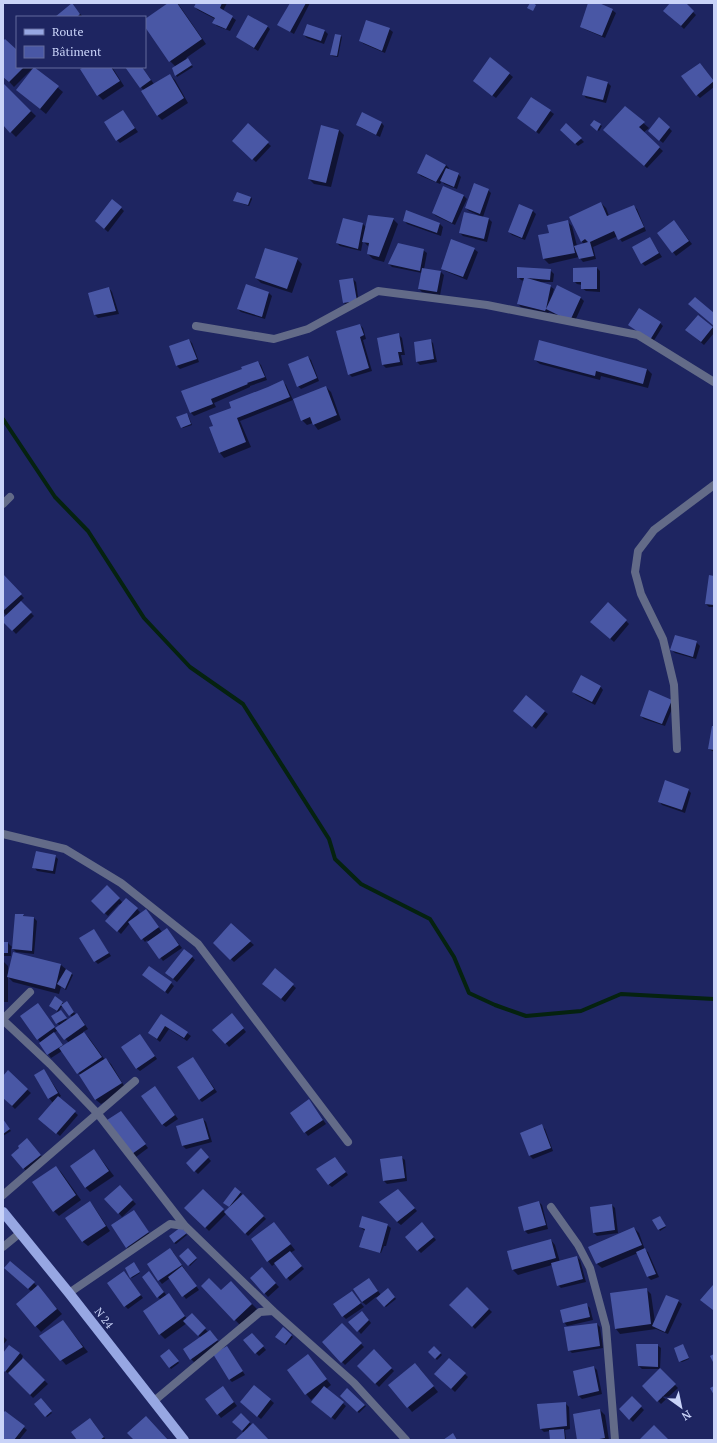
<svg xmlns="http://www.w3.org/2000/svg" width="717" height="1443" viewBox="0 0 717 1443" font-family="'PT Serif',serif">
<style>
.shadow{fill:#0007;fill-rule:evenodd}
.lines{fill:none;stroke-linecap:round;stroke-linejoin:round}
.stream{stroke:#052210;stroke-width:4}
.building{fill:#4957a5}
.minor{stroke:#636b88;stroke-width:8}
.primary{stroke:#97a7e3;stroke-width:10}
.labels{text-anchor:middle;stroke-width:3.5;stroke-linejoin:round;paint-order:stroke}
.street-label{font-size:11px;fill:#c9d3f8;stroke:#1e2561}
</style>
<rect width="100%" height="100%" fill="#1e2561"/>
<!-- shadow -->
<path class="shadow" d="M170,3H177L179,5L206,44L186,58L193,67L177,77L173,69L176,67L170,61L145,25V20Z
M197,3H227L223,11L236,20L230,31L217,26L214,22L215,19L198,10L195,7Z
M291,3H310L294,34L278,25Z
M589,3H597L612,10L616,13L605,38L584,29L581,26Z
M672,3H684L696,15L684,29L665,11Z
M72,5L83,17H57Z
M308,25L325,31L328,34L324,44L307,38L304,35Z
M267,26L270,29L258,51L237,37Z
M389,29L393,32L385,53L364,44L360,41Z
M341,36L342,37L338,57L332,56L331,55Z
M3,42L17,52V67H33L63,92L46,114L23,95L33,70L32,69L14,87L3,75Z
M490,58L513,77L496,98L477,84Z
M86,67H112L124,86L103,100L98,95Z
M127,67H142L154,84L170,75L175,80L188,103L162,120L157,115L144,91Z
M703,67L714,81V87L700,98L697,95Z
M587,78L608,83L611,86L606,103L586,98L583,94Z
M3,84L36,116L16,137L3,124Z
M532,98L554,114L539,134L519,118Z
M625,107L649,128L643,133L663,151L647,168L609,135Z
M123,111L138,132L120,143L117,140Z
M659,118L672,131L663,143L652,134Z
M381,122L384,126L380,137L361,128L357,125Z
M566,124L584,142L578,146L561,130Z
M248,125L271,146L256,162L233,141Z
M592,125H600L602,126L599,131Z
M339,130L344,135L331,187L314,184L309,179Z
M446,165L449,168L448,170L458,174L461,177L457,189L444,184L442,181L440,184L421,176L418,173Z
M444,187L464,196L467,199L455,225L436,216L433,213Z
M488,190L491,193L483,217L489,219L492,222L487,242L463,236L460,233L478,215L469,211L466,208Z
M251,197L252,199L249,206L234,201Z
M601,203L606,208L609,216L633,206L637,209L646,231L622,242L618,236L593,247L596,259L583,262L579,257L549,264L544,259L551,234L567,221L572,226L577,246L584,244L581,241Z
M121,208L124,211L108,232L99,224Z
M533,211L536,214L525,240L512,235L509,232Z
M407,212L440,224L443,227L441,236L407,224L404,220Z
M393,219L398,224L384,262L373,259L368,254L369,247L363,241L361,251L340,246L337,243L363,224L366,227Z
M674,221L692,244L676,256L659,233Z
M650,238L662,257L645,266L642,263Z
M474,249L478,252L467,280L445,271L442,268Z
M423,250L427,253L424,269L441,272L444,275L440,295L422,292L419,289L422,273L392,267L389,264Z
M297,259L302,264L292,293L261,283L256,278Z
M597,268L600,271V292L586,291L582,288V285L577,284L574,281Z
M550,270L554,274L553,282H540L550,286L554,289L552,295L557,286L581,298L584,301L574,323L549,312L548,313L521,307L518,304L524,281L521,280L518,277Z
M353,279L356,282L359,304L347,306L344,303Z
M247,285L269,293L272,296L265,319L241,312L238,309Z
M109,288L112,292L119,314L98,318L95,315Z
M698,316L714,329V333L704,345L690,333Z
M660,323L663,326L653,342L629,325Z
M360,325L363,328L366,339L363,340L372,371L352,377L349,374Z
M398,334L402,338L405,355H401L403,365L386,368L383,365Z
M189,340L192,343L199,362L180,369L177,366L170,347Z
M430,340L433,343L437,362L420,365L417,362L415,343Z
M308,357L311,360L319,381L301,389L298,386Z
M535,360L647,369L652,374L648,388L601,376L600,380L540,364Z
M258,362L261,365L267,380L250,386V387L214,403L216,407L194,416L191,413L182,392L243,369Z
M283,382L286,385L293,400L240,421L251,447L224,458L220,453L214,427L232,408Z
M326,387L331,392L341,420L318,430L313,423L307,425L302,420Z
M188,415L192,425L183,428L182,427Z
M3,576L24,598L20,602L34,616L16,634L3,620L7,616L3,612Z
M714,577V607H709L706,604Z
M608,603L629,624L614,642L595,625Z
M696,642L700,646L696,659L675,653L672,650Z
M600,686L603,690L595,705L576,695L573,692Z
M650,692L674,704L665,726L644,719L641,716Z
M526,697L548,714L536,729L518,714Z
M714,727V752L709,749Z
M688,790L691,793L685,813L662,805L659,801Z
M55,856L58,859L55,874L37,871L34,867Z
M107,886L123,903L137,909L140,912L137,916L146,910L162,932L167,929L182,948L163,961L147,940L145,942L130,923L121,934L110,924L121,905L119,904L108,916L92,901Z
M23,915L25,917L34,918L37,921L34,954L16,952L11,947V956H3V943H8L13,948Z
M231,925L254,945L234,962L214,943Z
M94,930L111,956L98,964L95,961Z
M192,957L195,960L177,982L169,976Z
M3,961L8,966V973L61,965L73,975L66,990L61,987L59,994L13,982L8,977V1002H3Z
M275,970L296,988L285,1002L266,987Z
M143,975L171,983L174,986L168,994Z
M62,1002L64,1004H68L76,1015L80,1017L88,1029L83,1032L89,1038L105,1060L106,1059L111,1064L126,1089L101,1104L96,1100L82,1077L62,1051L51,1058L38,1039V1005L56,1029L60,1026L57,1023L62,1012L67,1020L72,1017L63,1005L58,1012L51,1007ZM58,1030L69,1043L64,1046L54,1033Z
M162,1015L191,1036L187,1041L169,1029L160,1042L149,1033Z
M235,1018L246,1032L229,1047L214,1030Z
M143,1039L157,1059L140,1071L136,1068Z
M193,1058L217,1092L202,1102L199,1099Z
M44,1070L61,1096L58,1098L78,1115L60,1136L43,1122L53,1103L49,1098Z
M8,1072L31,1093L15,1109L3,1097V1077Z
M158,1091L178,1119L166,1127L162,1124Z
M312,1104L326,1124L308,1136L291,1113Z
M124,1116L148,1148L136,1157L133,1154Z
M203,1119L206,1122L212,1142L186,1149L183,1146L177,1126Z
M3,1120L11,1131L3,1136Z
M542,1126L545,1129L553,1151L533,1159L530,1156L521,1134Z
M30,1143L43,1158L27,1172L12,1155Z
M94,1150L114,1176L90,1192L85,1187Z
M201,1150L211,1161L198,1174L187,1163Z
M401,1157L405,1160L407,1181L387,1184L384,1181Z
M338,1161L348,1175L332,1187L328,1184Z
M56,1167L61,1172L81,1200L59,1216L54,1211Z
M120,1187L136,1204L122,1217L106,1199Z
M235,1188L242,1194L239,1198L240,1199L243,1195L266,1219L248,1236L227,1213L209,1231L186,1208L203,1191L225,1212L230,1208L224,1203Z
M398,1190L417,1211L401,1225L397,1222Z
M90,1202L94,1207L110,1231L88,1246L83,1242Z
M539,1202L542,1205L548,1229L528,1234L525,1231L519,1208Z
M612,1205L615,1208L618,1233L597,1236L594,1233Z
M137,1215L151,1236L130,1250L127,1247Z
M661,1218L666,1227L660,1231L659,1229Z
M274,1223L295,1250L290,1253L304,1269L290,1281L276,1263L272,1266L268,1261Z
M387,1225L391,1228L386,1246H384L381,1253L362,1248L365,1231L360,1227Z
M425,1227L436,1240L421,1253L418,1250Z
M181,1228L187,1235L176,1244L174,1243Z
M634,1228L639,1233L645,1250L648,1252L659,1277L651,1280L648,1277L638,1253L602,1268L597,1264Z
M551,1240L555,1245L560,1262L577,1257L580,1260L586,1282L561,1288L558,1285L552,1265L518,1275L513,1270Z
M188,1249L197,1259L190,1266L181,1256Z
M173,1252L199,1290L186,1299L170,1278L162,1284L148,1265Z
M135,1265L140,1273L132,1278L131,1277Z
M262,1269L279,1287L268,1297L251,1278Z
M8,1271L34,1283L62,1314L41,1332L17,1304L32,1292Z
M124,1272L143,1298L128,1309L125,1306Z
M152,1276L167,1296L173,1300L187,1319L191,1314L208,1332L210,1331L213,1334L220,1344L194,1362L191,1359L201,1338L187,1323L165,1339L160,1334L161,1300L158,1297Z
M369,1279L381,1295L388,1289L396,1299L386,1307L376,1297L366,1305L362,1302Z
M231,1283L257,1309L240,1325L202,1286L221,1292Z
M467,1288L492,1312L475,1329L451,1305Z
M646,1289L651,1294L655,1322L666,1296L678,1301L682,1304L668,1334L656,1329L620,1334L616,1329Z
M352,1292L364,1307L346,1319L343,1316Z
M587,1305L590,1308L593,1320L567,1326L564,1322Z
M365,1315L371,1323L361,1334L350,1322Z
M63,1321L88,1352L66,1365L41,1336Z
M342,1324L364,1347L345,1365L323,1342Z
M597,1324L600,1327L603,1348L572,1353L569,1350Z
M283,1329L293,1337L286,1345L277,1337Z
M3,1336L7,1340L3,1345Z
M255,1337L266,1350L259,1356L256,1353Z
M657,1345L661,1348L660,1369H642L639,1366Z
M227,1347L245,1375L232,1382L229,1379Z
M434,1347L442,1355L437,1360L429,1352Z
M684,1347L689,1359L682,1362L680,1361Z
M170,1351L179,1363L171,1369L161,1356Z
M374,1351L394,1371L379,1387L358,1366Z
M20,1353L23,1356L22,1358L48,1384L33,1398L10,1374H9L3,1370V1354Z
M308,1356L331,1385L326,1389L346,1406L335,1420L316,1405L318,1394L311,1400L288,1371Z
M449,1359L468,1377L455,1392L436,1374Z
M594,1367L597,1370L602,1394L582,1399L579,1396Z
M420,1369L438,1392L412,1412L408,1407Z
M660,1370L678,1388L661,1404L643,1386Z
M254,1386L274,1403L261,1419L244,1405Z
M347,1390L366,1406L359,1413L341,1396Z
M226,1391L237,1406L221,1418L218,1414Z
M632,1398L644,1410L633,1422L620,1409Z
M41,1400L52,1413L47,1417L36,1404Z
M565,1403L569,1407L570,1429L565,1430L566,1440H551L550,1431L544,1432L541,1429Z
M600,1410L605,1415L609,1440H578Z
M5,1412L27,1430L19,1440H5L3,1438V1415Z
M241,1414L251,1424L248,1427L249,1429L253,1424L268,1440H239L238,1439L244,1433L233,1422Z
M90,1419L93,1422L106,1440H78Z"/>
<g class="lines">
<!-- stream -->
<path class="stream" d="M3,419L55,497L88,531L144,618L190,667L243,704L329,839L335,859L361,884L430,919L454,957L469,993L495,1005L526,1016L581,1011L621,994L714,999"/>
</g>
<!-- building -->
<path class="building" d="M72,3L80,14L77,17H55Z
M168,3H177L202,39L169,62L145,27V19Z
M196,3H222L220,8L233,16L226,29L212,23L215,18L194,7Z
M290,3H306L290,32L277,25Z
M530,3H533L536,5L533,11L527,8Z
M588,3H599L613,9L602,36L580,27Z
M670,3H686L694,11L681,26L663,11Z
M248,15L268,26L254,48L236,37Z
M366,20L390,28L382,51L359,41Z
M307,24L325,30L321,41L303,35Z
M335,34L341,35L337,56L330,55Z
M5,39L17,50V67H24L9,82L3,77V41Z
M490,57L510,73L492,96L473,81Z
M188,58L192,65L175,76L172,68Z
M700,63L714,81L696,96L681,76Z
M34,67L59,86L40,109L16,90Z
M84,67H111L120,81L97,96L80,69Z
M125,67H142L151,80L140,88Z
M170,74L184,98L157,116L141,91Z
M587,76L608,82L603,100L582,95Z
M3,83L31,111L10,133L3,125Z
M531,97L551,110L536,132L517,118Z
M625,106L645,122L639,127L660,147L644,166L603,130Z
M123,110L135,128L116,141L104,122Z
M362,112L382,122L376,135L356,125Z
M659,117L670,127L659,141L648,131Z
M594,120L601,124L597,131L590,125Z
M248,123L269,142L252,160L232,141Z
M566,123L582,138L575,144L560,130Z
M321,125L339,130L326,183L308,179Z
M426,154L446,165L436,182L417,173Z
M446,168L459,173L454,187L440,181Z
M474,183L489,189L480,214L465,208Z
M443,186L464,195L452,223L432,213Z
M237,192L251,197L248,205L233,201Z
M112,199L122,207L104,229L95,221Z
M601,202L607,216L634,205L644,227L618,240L614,231L590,242L594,256L579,259L574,246L588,242L585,239L581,242L569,217Z
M519,204L533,210L522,238L508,232Z
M406,210L440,223L437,233L403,221Z
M464,212L489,218L484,239L459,233Z
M368,215L394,218L379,257L367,254L369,243L362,242Z
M343,218L363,223L358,249L336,243Z
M568,220L575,253L543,259L538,235L549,233L547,225Z
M674,220L689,241L672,253L657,233Z
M650,237L659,253L641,264L632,247Z
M451,239L475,248L463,277L441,269Z
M398,243L424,249L420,271L388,264Z
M265,248L298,258L287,289L255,278Z
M517,267L551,269L550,280L527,278L551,285L546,309L557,285L581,297L570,321L546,309L545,311L517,304L524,278H517Z
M597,267V289H581V282H573V268Z
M422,268L441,271L437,292L418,289Z
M353,278L357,301L343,303L339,280Z
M246,284L269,292L262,317L237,309Z
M109,287L116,311L94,315L88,293Z
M695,297L714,313V326L688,304Z
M639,308L661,322L650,340L628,325Z
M698,315L713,327L701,342L685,330Z
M360,324L364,335L360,337L369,368L348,375L336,331Z
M399,333L402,352H398L400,362L382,365L377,338Z
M189,339L197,359L176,366L169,346Z
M431,339L434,359L416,362L414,342Z
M539,340L647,369L643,384L596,371L595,376L534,360Z
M308,356L317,378L297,387L288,364Z
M258,361L265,377L247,383L248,384L211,399L213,404L190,413L181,391L242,369L241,367Z
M283,380L290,397L237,418L246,442L219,453L209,427L213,426L209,416L231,408L229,402L268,387Z
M326,386L337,415L313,425L310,417L301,421L293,399Z
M187,413L191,424L181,428L176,417Z
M3,574L22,594L3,611Z
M709,575L714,576V605L705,604Z
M21,601L32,612L12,631L3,622V618Z
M608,602L627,620L610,639L590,622Z
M675,635L697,641L693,657L670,650Z
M581,675L601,686L592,702L572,692Z
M649,690L672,700L662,724L640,716Z
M526,695L545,711L532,727L513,711Z
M712,726H714V750L708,749Z
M665,780L689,789L682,810L658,802Z
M36,851L56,855L53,871L32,868Z
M107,885L120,898L104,914L91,901Z
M126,898L138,908L117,932L105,921Z
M146,909L159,927L141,940L128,922Z
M15,914H24L23,916L34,917L32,951L12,949Z
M231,923L251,941L230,960L213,943Z
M167,928L179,945L159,959L147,942Z
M94,929L109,953L94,962L79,938Z
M3,942H8V953H3Z
M184,949L193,956L173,979L165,973Z
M13,952L61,964L55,989L7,977Z
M149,966L172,982L165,992L142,975Z
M275,968L294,984L281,999L262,984Z
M66,969L72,973L65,989L57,984Z
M55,996L63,1002L57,1011L49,1006Z
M67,1001L74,1012L69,1016L61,1005Z
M38,1003L55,1027L37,1040L20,1016Z
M61,1010L67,1018L56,1024L51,1016Z
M77,1013L85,1025L64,1040L55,1028Z
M232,1013L244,1028L225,1044L212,1030Z
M161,1014L188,1032L184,1038L165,1026L157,1039L148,1033Z
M54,1032L63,1045L47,1055L39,1043Z
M84,1032L102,1057L77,1074L59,1048Z
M140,1034L155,1056L136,1069L121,1047Z
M193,1057L214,1089L199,1100L177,1067Z
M106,1058L122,1083L95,1100L79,1075Z
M44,1069L58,1093L48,1099L34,1075Z
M8,1070L28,1089L12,1106L3,1098V1076Z
M155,1086L175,1115L162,1125L141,1096Z
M58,1096L76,1111L56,1134L38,1119Z
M309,1099L323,1120L304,1133L290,1113Z
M121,1111L146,1144L132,1154L107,1120Z
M203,1118L209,1139L182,1146L176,1126Z
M3,1119L10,1129L3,1134Z
M542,1124L551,1148L529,1156L520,1133Z
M27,1138L41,1155L23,1169L11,1155L19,1148L18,1146Z
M201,1148L209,1157L194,1172L186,1163Z
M94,1149L109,1171L85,1188L70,1166Z
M402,1156L405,1178L383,1181L380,1159Z
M335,1157L346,1172L328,1185L316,1169Z
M56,1166L76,1195L53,1212L32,1182Z
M120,1185L133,1200L118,1214L104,1199Z
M235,1187L241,1192L229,1207L223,1203Z
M203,1189L224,1209L205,1228L184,1208Z
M398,1189L415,1208L397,1222L379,1202Z
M243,1194L264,1216L245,1234L224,1212Z
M90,1201L106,1226L82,1242L65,1218Z
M539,1201L546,1225L524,1231L518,1207Z
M612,1204L615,1230L593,1233L590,1207Z
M134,1210L149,1232L126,1248L111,1225Z
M362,1216L388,1224L380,1253L359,1247L365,1229L359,1227Z
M660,1216L666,1226L658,1230L652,1220Z
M274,1222L291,1244L267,1262L251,1239Z
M422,1222L434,1237L417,1251L405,1237Z
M181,1227L187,1233L174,1243L169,1236Z
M634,1227L642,1245L596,1264L588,1247Z
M551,1239L556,1258L512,1270L507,1251Z
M170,1248L182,1265L158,1281L147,1264Z
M188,1248L197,1258L188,1266L179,1256Z
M645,1248L656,1274L647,1277L636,1252Z
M290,1251L302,1266L286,1279L274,1263Z
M577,1256L583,1279L557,1286L551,1263Z
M10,1261L35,1282L28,1289L4,1268Z
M134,1262L140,1272L130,1278L125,1268Z
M182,1266L197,1286L182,1297L168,1277Z
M262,1267L276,1283L264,1294L250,1278Z
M124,1271L141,1295L124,1307L107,1283Z
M149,1271L164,1292L157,1298L142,1277Z
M209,1278L221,1290L231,1281L252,1304L234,1321L201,1286Z
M369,1278L378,1291L362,1302L353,1289Z
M38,1285L57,1309L35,1327L16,1304Z
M713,1285L714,1286V1309L713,1310L700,1300Z
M467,1287L489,1309L472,1327L449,1305Z
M388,1288L395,1297L384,1307L376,1298Z
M647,1288L651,1324L615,1329L610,1293Z
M352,1291L361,1303L342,1317L333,1304Z
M169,1293L185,1316L159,1335L143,1311Z
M666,1295L679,1300L665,1332L652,1326Z
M587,1303L590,1317L563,1323L560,1310Z
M362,1311L369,1320L357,1332L348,1322Z
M192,1313L206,1328L198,1336L183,1321Z
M63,1320L83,1347L60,1361L39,1336Z
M342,1323L362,1343L341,1363L322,1342Z
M597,1323L600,1346L568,1351L564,1327Z
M283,1327L292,1335L285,1344L275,1337Z
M210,1330L218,1340L190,1360L183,1349Z
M252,1333L264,1346L255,1354L243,1340Z
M636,1344H658V1367L638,1366Z
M683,1344L689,1358L679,1362L674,1348Z
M9,1345L20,1353L5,1372L3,1370V1353Z
M227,1346L243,1371L229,1380L213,1354Z
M434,1346L441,1353L435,1359L428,1352Z
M169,1349L179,1361L169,1368L160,1356Z
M374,1349L392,1368L375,1384L357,1366Z
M308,1354L327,1379L305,1395L287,1370Z
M714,1354V1364L710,1356Z
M23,1358L45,1380L30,1395L8,1373Z
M449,1358L466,1373L451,1389L434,1374Z
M415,1363L434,1386L407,1408L388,1385Z
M594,1366L599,1391L578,1396L573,1371Z
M660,1368L676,1384L657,1402L642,1386Z
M254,1385L271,1399L257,1417L240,1402Z
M223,1386L234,1402L217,1415L205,1399Z
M324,1386L344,1402L331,1418L311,1402Z
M714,1386V1395L710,1388Z
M347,1388L365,1405L357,1412L340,1396Z
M632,1396L642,1406L629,1420L619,1409Z
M41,1398L52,1411L45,1417L34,1404Z
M566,1402L567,1426L540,1429L537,1404Z
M600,1409L605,1438L594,1440H577L573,1414Z
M5,1411L25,1426L14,1440L3,1439V1413Z
M241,1413L250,1422L242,1431L232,1422Z
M146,1416L168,1440H134L127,1433Z
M90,1418L104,1437L100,1440H77L71,1432Z
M253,1423L269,1440L236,1439Z
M654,1425L669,1440H639Z
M564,1429L565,1440H550L549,1430Z
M453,1433L457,1440H443Z"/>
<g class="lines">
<!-- minor -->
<path class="minor" d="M196,326L274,339L308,329L378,291L487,305L638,335L714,382
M3,504L10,497
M677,749L674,685L663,639L641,594L635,572L638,551L654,530L714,485
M3,834L65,849L121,883L198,944L348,1142
M3,1019L30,992
M3,1020L50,1064L98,1114L185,1226
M3,1195L135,1081
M551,1207L578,1245L590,1268L606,1327L615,1440
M3,1247L20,1233
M69,1293L170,1224L185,1226L273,1311L354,1383L406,1440
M154,1401L260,1312L273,1311"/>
<!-- primary -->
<path class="primary" d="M3,1212L69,1293L184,1440"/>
</g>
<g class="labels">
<!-- street labels -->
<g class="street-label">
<text transform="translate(104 1318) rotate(52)" y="4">N 24</text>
</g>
</g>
<!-- border -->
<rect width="717" height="1443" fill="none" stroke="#c9d3f8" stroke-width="8"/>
<!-- legend -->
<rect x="16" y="16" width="130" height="52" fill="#1e2561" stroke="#626b9d"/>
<rect x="24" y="29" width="20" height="6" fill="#97a7e3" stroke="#626b9d"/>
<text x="52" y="36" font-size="12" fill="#c9d3f8">Route</text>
<rect x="24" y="46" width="20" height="12" fill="#4957a5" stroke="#626b9d"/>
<text x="52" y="56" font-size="12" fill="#c9d3f8">Bâtiment</text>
<!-- north arrow -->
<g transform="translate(681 1407) rotate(147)" stroke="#1e2561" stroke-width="3" paint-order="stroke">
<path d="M0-3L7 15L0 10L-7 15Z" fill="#c9d3f8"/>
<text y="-6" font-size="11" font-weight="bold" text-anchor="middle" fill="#c9d3f8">N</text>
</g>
</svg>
